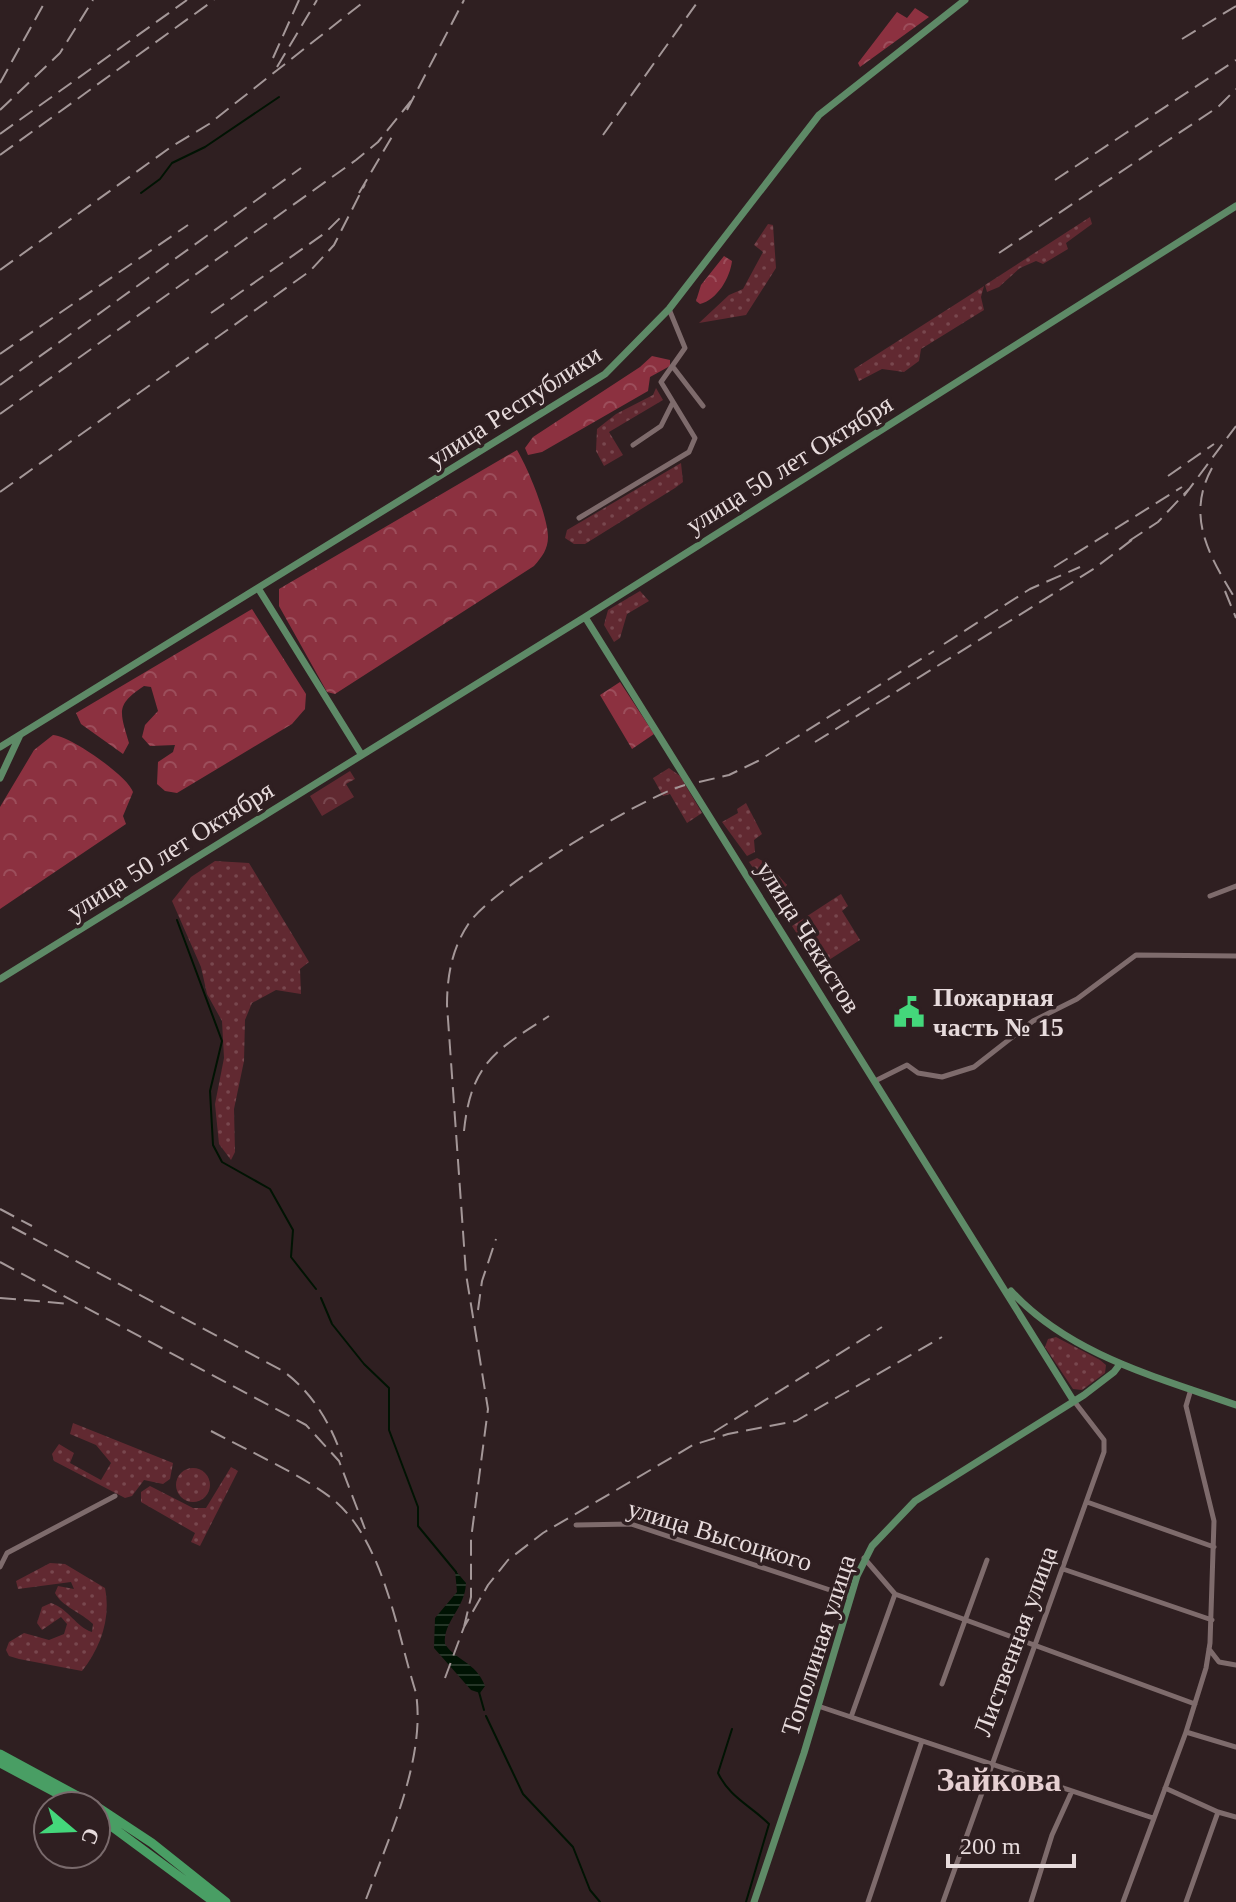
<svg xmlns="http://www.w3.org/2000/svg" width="1236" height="1902" viewBox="0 0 1236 1902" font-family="'Times New Roman',serif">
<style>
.grass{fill:url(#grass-dots)}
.forest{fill:url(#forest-crowns)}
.park{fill:url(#park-crowns)}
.water{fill:url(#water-rules)}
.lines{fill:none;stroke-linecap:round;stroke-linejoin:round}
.stream{stroke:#001303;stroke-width:2}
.minor{stroke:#7e6b6c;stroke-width:5}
.major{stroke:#5e8a67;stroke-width:7}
.highway{stroke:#499e64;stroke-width:9}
.rail{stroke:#a49798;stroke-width:2;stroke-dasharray:16 8;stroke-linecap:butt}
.labels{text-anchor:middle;stroke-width:7;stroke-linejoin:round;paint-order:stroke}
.street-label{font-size:26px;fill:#e7dbdc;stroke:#2f1f21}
.poi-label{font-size:26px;font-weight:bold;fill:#e7dbdc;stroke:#2f1f21;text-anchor:start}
.district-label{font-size:34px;font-weight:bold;fill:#e6d0d2;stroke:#2f1f21}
</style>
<defs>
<pattern id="grass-dots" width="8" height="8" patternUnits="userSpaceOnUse" patternTransform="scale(2)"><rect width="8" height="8" fill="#612931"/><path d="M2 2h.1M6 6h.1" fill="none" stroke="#78474e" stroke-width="1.8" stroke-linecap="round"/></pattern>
<pattern id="forest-crowns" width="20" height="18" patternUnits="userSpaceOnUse" patternTransform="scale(2)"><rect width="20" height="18" fill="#8c3140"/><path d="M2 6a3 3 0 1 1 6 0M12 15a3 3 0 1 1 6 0" fill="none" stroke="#9c4e5b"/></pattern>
<pattern id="park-crowns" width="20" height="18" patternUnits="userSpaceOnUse" patternTransform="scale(2)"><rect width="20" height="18" fill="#612931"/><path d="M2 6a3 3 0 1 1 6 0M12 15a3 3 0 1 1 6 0" fill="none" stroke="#78474e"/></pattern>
<pattern id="water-rules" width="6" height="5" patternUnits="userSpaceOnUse" patternTransform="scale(2)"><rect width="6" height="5" fill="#001303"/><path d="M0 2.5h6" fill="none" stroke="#253527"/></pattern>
</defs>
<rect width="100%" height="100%" fill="#2f1f21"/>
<!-- grass -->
<path class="grass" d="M1090,217L1092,224L1066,243L1068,249L1043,264L1036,261L1020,268L999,287L987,292L985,285Z
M768,224L773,225L776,268L746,315L699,323L729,295L743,289L763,252L754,245Z
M984,286L981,297L984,310L921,349L919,361L904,372L882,369L859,381L854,369Z
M656,388L663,400L609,432L623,455L604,466L596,451L597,429L616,414L653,395Z
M681,463L683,482L675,488L585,544H574L565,538L567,530Z
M640,591L649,601L627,614L620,638L614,642L604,625L608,610Z
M669,768L680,776L702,813L687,823L670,794L663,796L653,778Z
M746,803L762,834L754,840L755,852L747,856L722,822L738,813L737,809Z
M757,858L768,864L787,885L774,898L749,862Z
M215,861L249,863L309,962L300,969L301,994L276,990L252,1003L245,1020L244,1061L234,1109L235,1152L231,1160L219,1144L215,1104L224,1058L222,1021L207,994L201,967L172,901L191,877Z
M841,894L848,906L842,911L860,940L818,967L792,926Z
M1056,1337L1100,1360L1106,1365L1105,1373L1082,1390L1073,1389L1045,1347L1048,1339Z
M73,1423L173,1463L170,1479L163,1484L144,1480L132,1496L125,1498L54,1461L52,1454L59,1444L74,1453L70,1463L101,1480L111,1463L96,1445L70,1434Z
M231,1467L238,1471L200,1546L191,1542L195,1533L141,1502V1492L150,1486L193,1508H206Z
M176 1485a17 17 0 1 1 34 0a17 17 0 1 1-34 0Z
M50,1563L65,1564L105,1588C111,1618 101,1647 82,1671L19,1659L9,1656L6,1650L9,1642L24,1633L49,1640L64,1634L67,1624L61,1617L42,1630L37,1623L42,1607L51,1603C69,1609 76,1627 92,1632L93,1624C82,1613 61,1606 55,1593L58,1586L74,1589L71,1582L18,1589L16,1581Z"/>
<!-- forest -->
<path class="forest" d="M915,8L929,17L860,67L858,63L897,12L907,18Z
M724,256L732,261C730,278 717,300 700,304L696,301L701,285Z
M652,356L670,360V366L650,377L648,391L542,452L528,455L525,448L533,437L640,367Z
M517,450C528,468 548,517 548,537C548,549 542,557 534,566L335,694L327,692L279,606V589Z
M252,609L306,694L305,709L292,724L177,793L165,791L157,784L158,762L173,752L175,745L150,746L142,737L145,725L158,711L151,687L144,686C115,705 120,712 129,743L123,754L81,724L76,713Z
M620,682L654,734L632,749L600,695Z
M53,735C69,735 128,776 133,792L123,816L126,824L0,909V807L34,750Z"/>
<!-- park -->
<path class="park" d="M350,771L355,779L346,784L354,797L322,816L310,796Z"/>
<!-- water -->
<path class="water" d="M455,1570L466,1583C465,1609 443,1621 445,1644C455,1660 476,1662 485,1686L480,1693L471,1690L434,1648L435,1618L457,1592Z"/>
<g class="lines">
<!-- stream -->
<path class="stream" d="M141,193L160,179L172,163L205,147L279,97
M177,920L222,1041L210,1091L213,1145L222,1162L270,1189L293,1230L291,1257L316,1289
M321,1298L332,1324L364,1364L389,1388V1430L418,1507V1526L456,1572
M479,1692L484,1710
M486,1716L523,1794L573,1847L590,1890L600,1902
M732,1729L718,1773C730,1798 750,1805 769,1824L746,1902"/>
<!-- minor -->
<path class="minor" d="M673,367L703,406
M633,445L661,426L672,404
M579,518L689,452L695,438L661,382L685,348L669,309
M1210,896L1236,886
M875,1081L907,1065L918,1073L942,1077L974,1067L1033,1021L1077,999L1136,955L1236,956
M1087,1502L1214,1547
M576,1525L631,1524L851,1597
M864,1558L895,1594L1195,1704
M0,1567L7,1553L115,1496
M1063,1569L1212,1620
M1209,1649L1219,1662L1236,1665
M942,1684L987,1560
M818,1706L1153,1818
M851,1717L895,1594
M1186,1732L1236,1747
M1165,1788L1218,1812L1186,1902
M1218,1812L1236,1817
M868,1902L922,1741
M943,1902L1104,1452V1440L1074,1401
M1031,1902L1052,1835L1072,1791
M1123,1902L1186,1732L1206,1668L1210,1643L1214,1521L1186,1406L1191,1389"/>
<!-- major -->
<path class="major" d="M258,588L361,754
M585,617L1073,1400
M0,747L605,374L669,309L819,115L965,0
M0,778L20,735
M0,979L585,617L1236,206
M1011,1291C1070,1355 1157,1377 1236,1405
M754,1902L804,1753L857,1576L872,1546L915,1501L1084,1395L1114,1372L1120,1364"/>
<!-- highway -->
<path class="highway" d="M0,1754L96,1806
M0,1763L81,1806
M96,1806L152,1843L226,1902
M96,1815L214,1902"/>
<!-- rail -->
<path class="rail" d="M1182,39L1236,6
M273,58L299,0
M277,67L317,0
M0,83L46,0
M0,110L60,53L93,0
M407,110L464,0
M0,134L187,0
M603,135L699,0
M0,155L214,0
M1055,180L1236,60
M359,193L393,135
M999,253L1218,107L1236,89
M0,270L171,147L209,124L366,0
M211,313L325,233L342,216
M0,354L188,225
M0,385L301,168
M0,414L356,160L378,142L411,101
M1212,468C1185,517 1210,557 1236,600
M1168,476L1214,444
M0,492L310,271L334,245L365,184
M1184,496L1236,426
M1129,541L1158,522L1189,489
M1054,567L1182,487
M1225,591L1236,618
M944,644L1030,589L1080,567
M815,742L1095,568L1137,536
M699,782L729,775L758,761L934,651
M464,1131C471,1063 496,1050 549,1016
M0,1209L32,1226
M12,1227L283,1371C312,1392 331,1424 342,1457
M0,1262L306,1425L339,1461L365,1529
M0,1298L71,1304
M478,1310L482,1281L496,1239
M211,1431C245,1449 308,1478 335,1501C384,1543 397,1633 416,1693C426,1760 388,1839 365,1902
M714,1432L882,1327
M464,1627L471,1597V1539L488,1409L466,1274L447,1005C447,976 452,948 469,923C494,887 641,797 685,785
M445,1678L464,1627L488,1585L508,1560L543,1533L693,1445L728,1434L796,1421L942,1337"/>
</g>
<!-- icons -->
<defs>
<symbol id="civic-bare" viewBox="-9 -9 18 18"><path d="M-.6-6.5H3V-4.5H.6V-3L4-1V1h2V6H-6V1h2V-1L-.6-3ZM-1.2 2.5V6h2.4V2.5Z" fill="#44d77b" stroke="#2f1f21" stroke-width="2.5" paint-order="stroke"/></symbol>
</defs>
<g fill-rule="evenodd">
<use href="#civic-bare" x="887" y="990" width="44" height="44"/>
</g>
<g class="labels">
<!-- street labels -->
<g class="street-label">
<text transform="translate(514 406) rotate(-33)" y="9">улица Республики</text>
<text transform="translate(789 464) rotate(-32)" y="9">улица 50 лет Октября</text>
<text transform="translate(170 850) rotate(-32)" y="9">улица 50 лет Октября</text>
<text transform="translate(809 937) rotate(58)" y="9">улица Чекистов</text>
<text transform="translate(720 1535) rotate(17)" y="9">улица Высоцкого</text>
<text transform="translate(1015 1641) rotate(-70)" y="9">Лиственная улица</text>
<text transform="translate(818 1645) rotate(-72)" y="9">Тополиная улица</text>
</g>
<!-- poi labels -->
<g class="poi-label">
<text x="933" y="1006">Пожарная<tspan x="933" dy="30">часть № 15</tspan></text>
</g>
<!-- district labels -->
<g class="district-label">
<text x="999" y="1791">Зайкова</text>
</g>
</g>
<!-- north arrow -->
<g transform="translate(72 1830) rotate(109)"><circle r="38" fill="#2f1f21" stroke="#796a6c" stroke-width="2"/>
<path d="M0-6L14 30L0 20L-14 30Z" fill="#44d77b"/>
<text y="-12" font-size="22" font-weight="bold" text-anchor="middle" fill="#e7dbdc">С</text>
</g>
<!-- scale -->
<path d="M948 1854v12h126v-12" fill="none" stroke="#e7dbdc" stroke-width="4"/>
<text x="960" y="1854" font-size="24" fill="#e7dbdc" stroke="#2f1f21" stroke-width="6" paint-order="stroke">200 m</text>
</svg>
